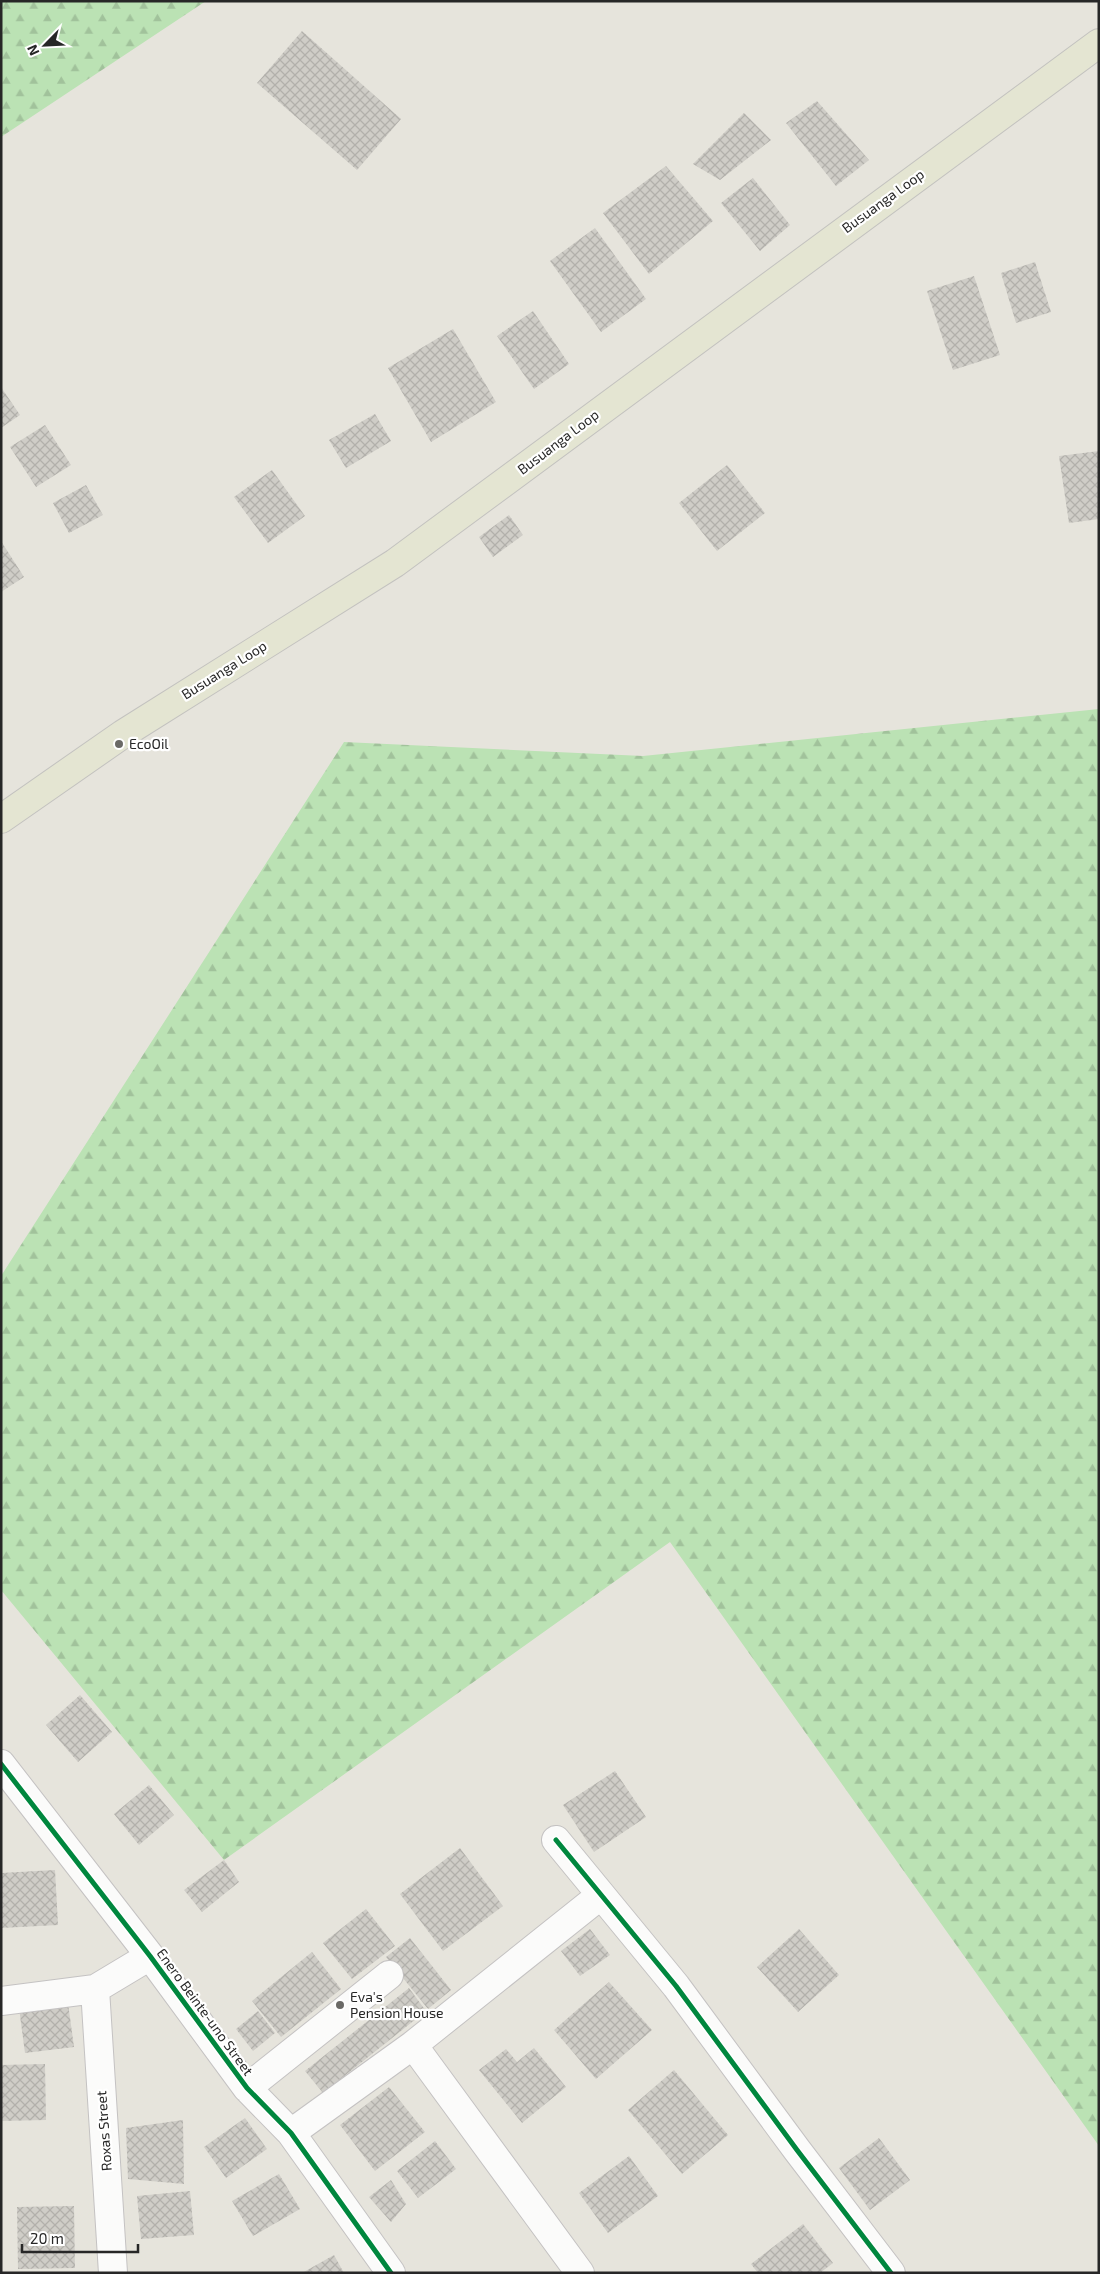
<svg xmlns="http://www.w3.org/2000/svg" width="1100" height="2274" viewBox="0 0 1100 2274" font-family="'Exo 2',sans-serif">
<style>
.forest{fill:url(#forest-firs)}
.building{fill:url(#building-cross-hatch)}
.lines{fill:none;stroke-linecap:round;stroke-linejoin:round}
.minor-casing{stroke:#c4c2c2;stroke-width:30}
.major-casing{stroke:#c3c2bf;stroke-width:30}
.minor{stroke:#fbfbfa;stroke-width:28}
.major{stroke:#e4e5d2;stroke-width:28}
.cycleway-casing{stroke:#fff;stroke-width:8}
.cycleway{stroke:#00873e;stroke-width:5}
.poi-dot{fill:#6a6966;stroke:#fff;stroke-width:2}
.labels{text-anchor:middle;stroke-width:4.5;stroke-linejoin:round;paint-order:stroke}
.street-label{font-size:14px;fill:#272727;stroke:#fff}
.poi-label{font-size:14px;fill:#272727;stroke:#fff;text-anchor:start}
</style>
<defs>
<pattern id="forest-firs" width="22" height="20" patternUnits="userSpaceOnUse" patternTransform="scale(1.25)"><rect width="22" height="20" fill="#bbe2b4"/><path d="M5 1l3.5 6h-7zM16 11l3.5 6h-7z" fill="#a1c29b"/></pattern>
<pattern id="building-cross-hatch" width="8" height="8" patternUnits="userSpaceOnUse" patternTransform="scale(1.25)"><rect width="8" height="8" fill="#cfcdc7"/><path d="M0 0l8 8M0 8l8-8" fill="none" stroke="#b2b0ab"/></pattern>
</defs>
<rect width="100%" height="100%" fill="#e6e4dc"/>
<!-- forest -->
<path class="forest" d="M1,1H206L1,137Z
M1099,709V2146L670,1542L224,1860L1,1590V1276L344,742L643,756Z"/>
<!-- building -->
<path class="building" d="M302,31L401,119L357,170L257,83Z
M817,101L869,160L836,186L786,123Z
M744,113L771,140L720,180L693,164Z
M666,166L713,221L649,274L603,213Z
M753,178L790,225L760,251L721,203Z
M595,228L646,299L601,332L550,261Z
M1035,262L1051,312L1016,323L1001,273Z
M974,276L1000,355L953,370L927,291Z
M533,311L569,364L534,389L497,336Z
M453,329L496,402L431,442L388,368Z
M1,387L20,415L1,428Z
M375,414L391,441L346,468L329,440Z
M45,425L71,465L36,487L10,447Z
M1099,451V519L1069,523L1059,456Z
M727,465L765,513L717,551L679,503Z
M272,470L305,516L268,543L234,497Z
M86,485L103,515L69,533L53,503Z
M509,515L523,535L493,557L479,537Z
M1,541L24,577L1,592Z
M80,1695L112,1732L78,1762L46,1725Z
M615,1771L646,1817L594,1852L563,1805Z
M149,1785L174,1815L139,1845L114,1814Z
M460,1848L503,1906L443,1951L400,1894Z
M224,1860L239,1882L202,1912L184,1890Z
M55,1870L58,1925L1,1928V1873Z
M366,1909L395,1946L352,1979L323,1943Z
M590,1929L610,1955L580,1976L561,1951Z
M799,1929L839,1975L798,2012L757,1967Z
M410,1938L451,1990L428,2009L386,1957Z
M312,1952L341,1989L281,2037L252,2001Z
M609,1982L652,2030L596,2079L554,2030Z
M409,1988L426,2011L323,2093L305,2071Z
M68,2003L74,2047L25,2053L19,2008Z
M258,2011L275,2033L253,2051L236,2029Z
M534,2048L566,2087L522,2123L479,2070L506,2049L517,2062Z
M45,2064L46,2120L1,2121V2065Z
M674,2070L728,2135L682,2174L628,2110Z
M389,2087L425,2132L375,2171L340,2125Z
M245,2118L267,2149L226,2178L204,2147Z
M183,2120L184,2184L128,2179L126,2128Z
M879,2138L910,2180L870,2210L839,2168Z
M435,2141L456,2169L418,2198L397,2171Z
M629,2156L658,2196L608,2233L579,2193Z
M279,2174L300,2209L253,2236L232,2201Z
M391,2180L406,2204L391,2222L369,2197Z
M190,2191L194,2235L141,2239L137,2196Z
M74,2206L75,2268L18,2269L17,2207Z
M803,2224L833,2263L820,2273H758L751,2264Z
M334,2255L344,2273H302Z"/>
<g class="lines">
<defs>
<path id="minor" d="M1,1764L150,1956L247,2088L291,2133L391,2273
M556,1840L676,1986L797,2150L891,2273
M95,1989L113,2273
M1,2001L95,1989L150,1956
M413,2045L580,2273
M247,2088L389,1975
M291,2133L413,2045L601,1895"/>
<path id="major" d="M1,819L123,734L395,563L1099,43"/>
</defs>
<!-- minor casing -->
<use href="#minor" class="minor-casing"/>
<!-- major casing -->
<use href="#major" class="major-casing"/>
<!-- minor -->
<use href="#minor" class="minor"/>
<!-- major -->
<use href="#major" class="major"/>
<defs>
<path id="cycleway" d="M1,1764L150,1956L247,2088L291,2133L391,2273
M556,1840L676,1986L797,2150L891,2273"/>
</defs>
<!-- cycleway casing -->
<use href="#cycleway" class="cycleway-casing"/>
<!-- cycleway -->
<use href="#cycleway" class="cycleway"/>
</g>
<!-- markers -->
<g class="poi-dot">
<circle cx="119" cy="744" r="5"/>
<circle cx="340" cy="2005" r="5"/>
</g>
<g class="labels">
<!-- street labels -->
<g class="street-label">
<text transform="translate(883 201) rotate(-36)" y="5">Busuanga Loop</text>
<text transform="translate(558 442) rotate(-37)" y="5">Busuanga Loop</text>
<text transform="translate(224 670) rotate(-32)" y="5">Busuanga Loop</text>
<text transform="translate(205 2012) rotate(54)" y="5">Enero Beinte-uno Street</text>
<text transform="translate(104 2131) rotate(-94)" y="5">Roxas Street</text>
</g>
<!-- poi labels -->
<g class="poi-label">
<text x="129" y="749">EcoOil</text>
<text x="350" y="2002">Eva's<tspan x="350" dy="16">Pension House</tspan></text>
</g>
</g>
<!-- border -->
<rect width="1100" height="2274" fill="none" stroke="#272727" stroke-width="5"/>
<!-- north arrow -->
<g transform="translate(45 45) rotate(246)" stroke="#ffffff" stroke-width="4" paint-order="stroke">
<path d="M0-4L9 19L0 12L-9 19Z" fill="#272727"/>
<text y="-8" font-size="14" font-weight="bold" text-anchor="middle" fill="#272727">N</text>
</g>
<!-- scale -->
<path d="M22 2244v8h116v-8" fill="none" stroke="#272727" stroke-width="2.5"/>
<text x="30" y="2244" font-size="15" fill="#272727" stroke="#ffffff" stroke-width="4" paint-order="stroke">20 m</text>
</svg>
